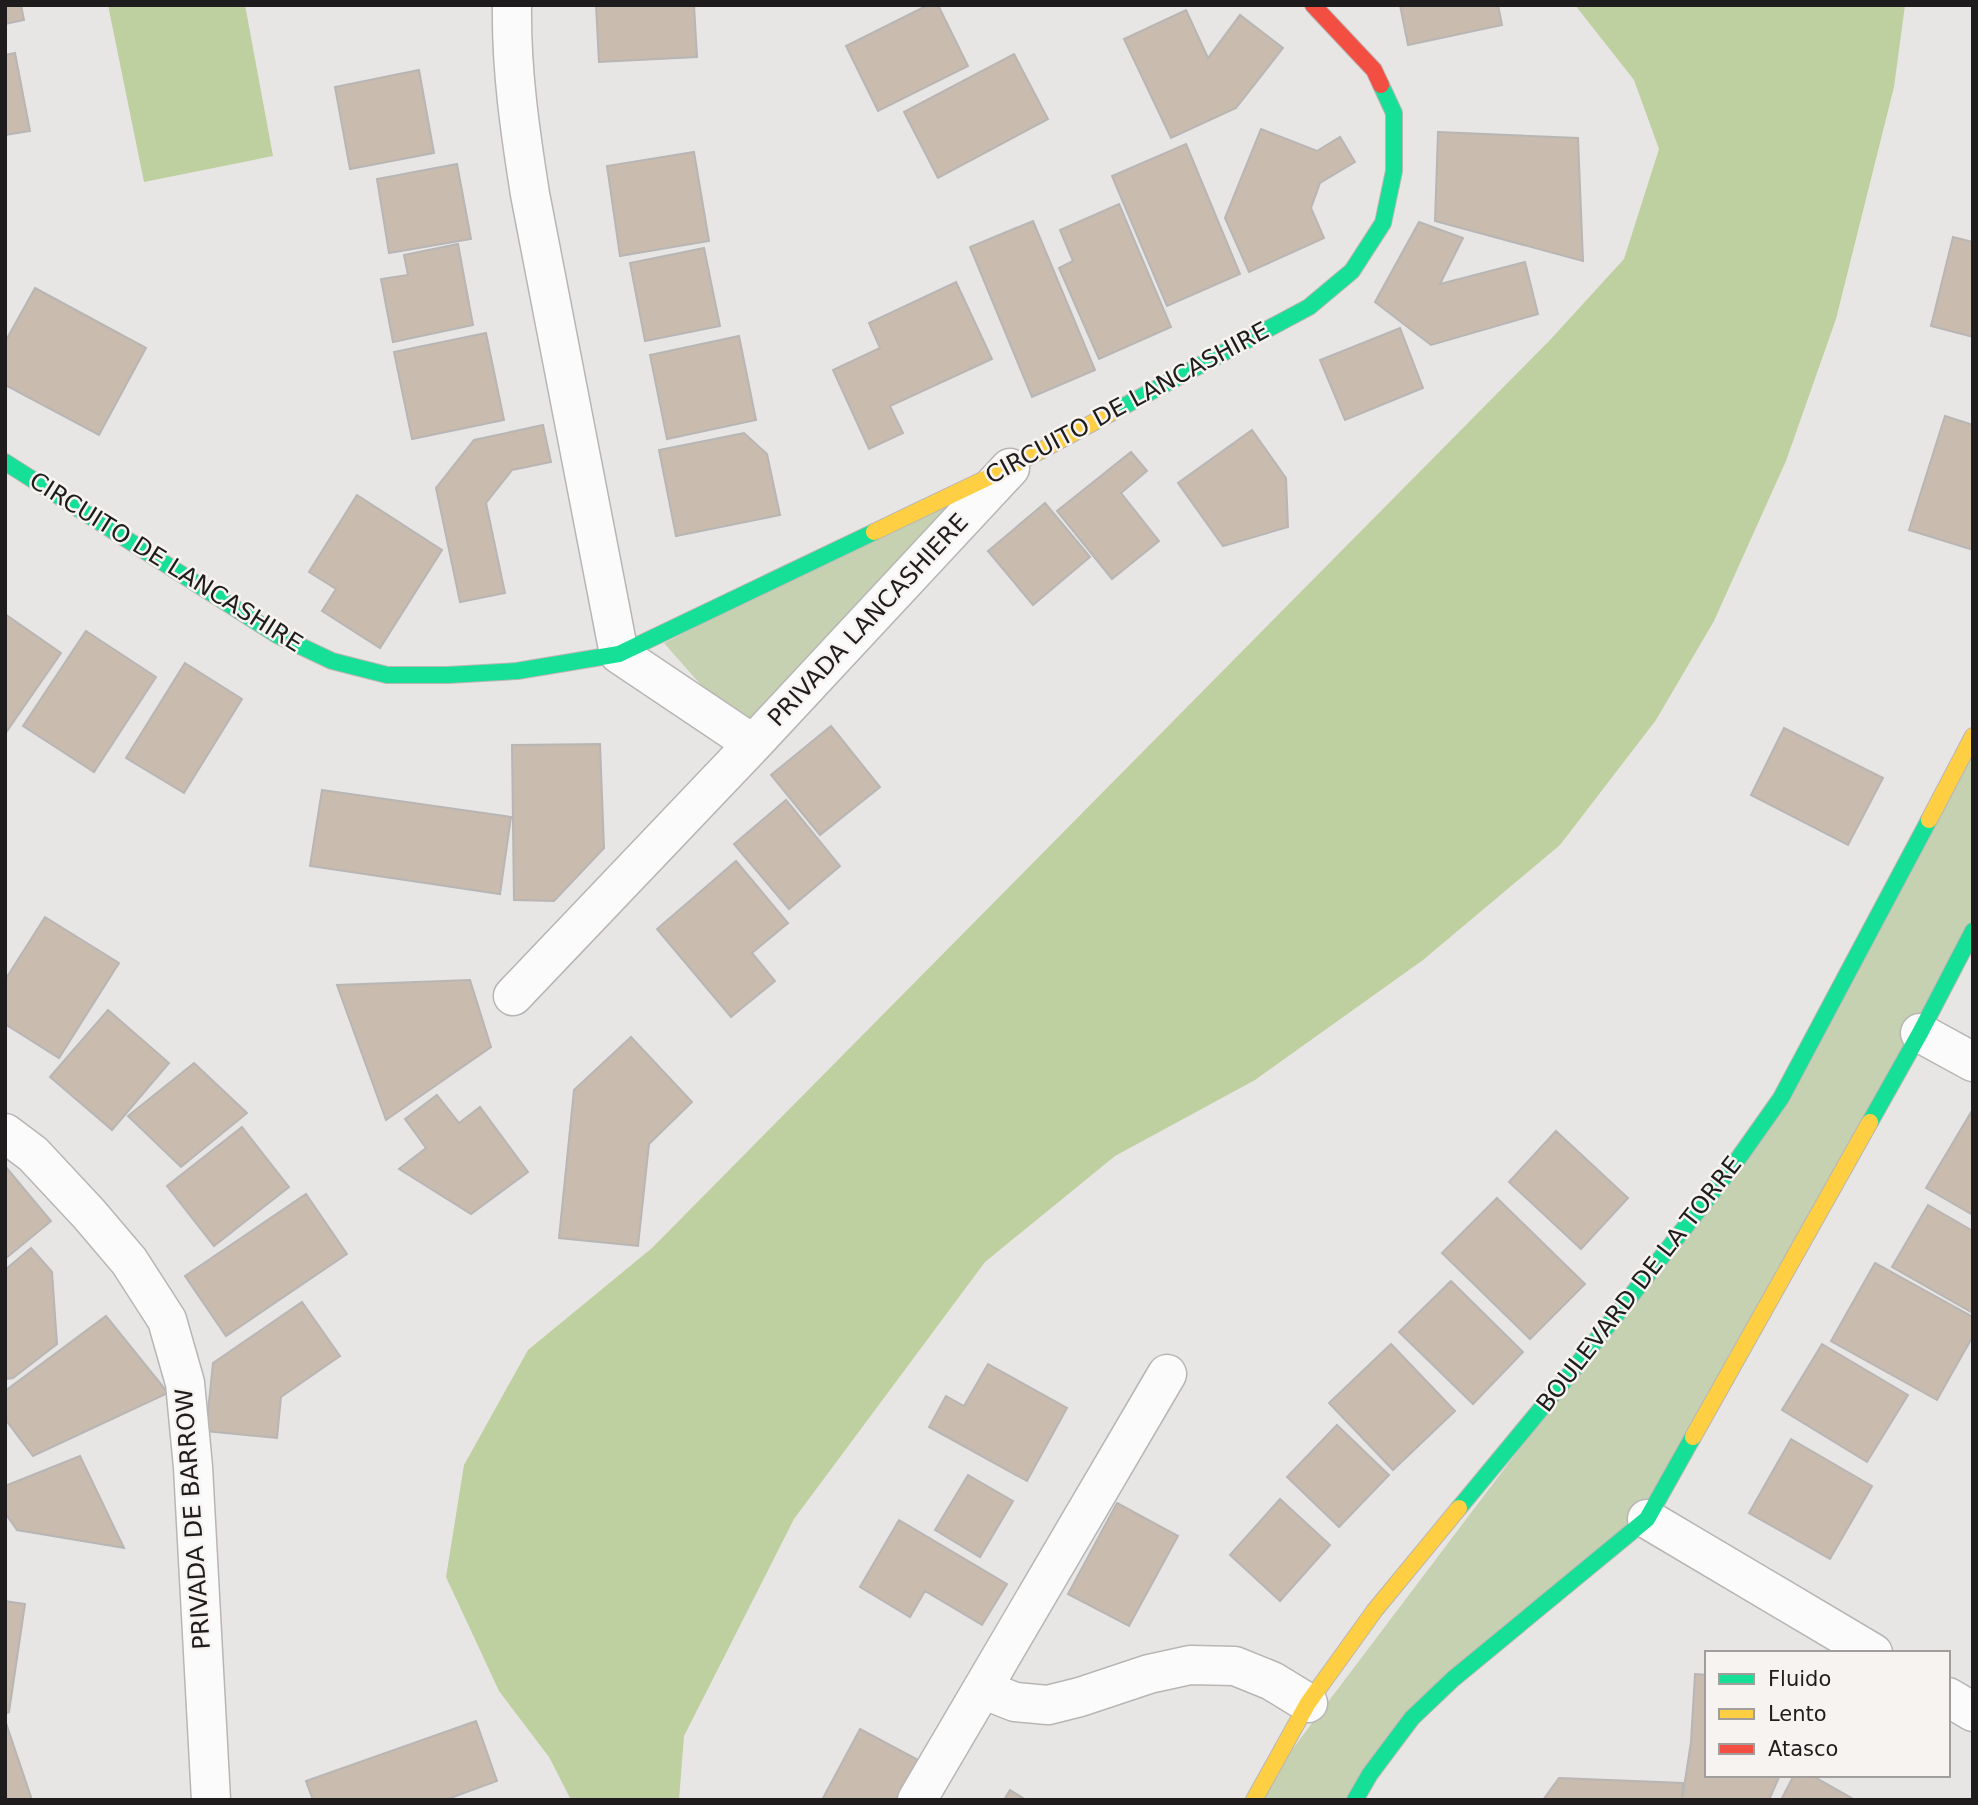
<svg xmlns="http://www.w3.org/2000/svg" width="1978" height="1805" viewBox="0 0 1978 1805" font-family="'DejaVu Sans',sans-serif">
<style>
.green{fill:#c5d1b1}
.forest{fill:#becfa0}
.building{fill:#c9bbae;stroke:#b8b6b5;stroke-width:2}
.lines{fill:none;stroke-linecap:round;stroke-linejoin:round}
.street-casing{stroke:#b8b6b5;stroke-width:41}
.fast-casing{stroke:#b8b6b5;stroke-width:18}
.slow-casing{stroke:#b8b6b5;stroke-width:18}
.jam-casing{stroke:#b8b6b5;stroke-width:18}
.street{stroke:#fcfbfb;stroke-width:38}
.fast{stroke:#16e098;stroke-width:16}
.slow{stroke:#ffcf43;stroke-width:16}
.jam{stroke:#f24e42;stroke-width:16}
.labels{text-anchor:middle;stroke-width:5;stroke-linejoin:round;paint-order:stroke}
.street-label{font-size:24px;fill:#1e1c1c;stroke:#f7f3f1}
</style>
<rect width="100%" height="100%" fill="#e8e6e4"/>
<!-- green -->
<path class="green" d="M1012,466L753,744L664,643Z
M1973,736V931L1647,1519L1453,1679L1355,1800H1254L1733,1166Z"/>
<!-- forest -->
<path class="forest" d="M108,5H245L273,156L144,182Z
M1575,5H1905L1894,87L1836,319L1786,461L1714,621L1656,720L1560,845L1423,960L1255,1080L1115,1156L985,1262L794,1519L684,1736L679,1800H571L549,1757L499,1691L446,1577L464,1465L528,1350L652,1248L1550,340L1624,259L1659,149L1634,80Z"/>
<!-- building -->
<path class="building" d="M5,5H21L24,20L5,24Z
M596,5H694L697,57L599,62Z
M928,5H938L968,66L878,111L846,46Z
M1400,5H1498L1502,25L1408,45Z
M1186,10L1208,58L1240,15L1283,48L1236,108L1171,138L1124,39Z
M15,53L30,131L5,135V55Z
M1014,54L1048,119L938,178L904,112Z
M419,70L434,153L350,169L335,87Z
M1261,129L1317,151L1340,137L1355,162L1320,183L1311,208L1324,238L1249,272L1225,218Z
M1438,132L1578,138L1583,261L1435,221Z
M1186,144L1240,274L1167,306L1112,176Z
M694,152L709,241L620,256L607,166Z
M457,164L471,239L389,253L377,179Z
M1119,204L1171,327L1099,359L1059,268L1073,261L1060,230Z
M1033,221L1095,370L1032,397L970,247Z
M1419,222L1463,238L1440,284L1525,262L1538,314L1431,345L1375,302Z
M1953,237L1973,242V337L1931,326Z
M458,244L473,325L393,342L381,279L408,275L404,255Z
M704,248L720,326L645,341L630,263Z
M956,282L992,359L890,406L903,433L869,449L833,370L880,348L869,323Z
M35,288L146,348L99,435L5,385V342Z
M1400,328L1423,388L1345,420L1320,360Z
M486,333L504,420L412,439L394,352Z
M739,336L756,420L667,439L650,355Z
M1945,416L1973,425V550L1909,530Z
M543,425L551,462L512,470L486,503L505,593L460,602L436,488L474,440Z
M1252,430L1286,478L1288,527L1223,546L1178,483Z
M744,433L767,454L780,515L676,536L659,450Z
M1131,452L1147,471L1121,493L1159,541L1112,579L1057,511Z
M357,495L442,550L380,648L322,611L336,589L309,572Z
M1045,503L1090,557L1033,605L988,551Z
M5,614L61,653L5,734Z
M86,631L156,677L94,772L23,726Z
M185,663L242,699L184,793L126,758Z
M831,726L880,787L820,835L771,775Z
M1784,728L1883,778L1848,845L1751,795Z
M600,744L604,848L554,901L514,900L512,745Z
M322,790L511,817L500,894L310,866Z
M786,800L840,866L789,909L734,844Z
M736,861L788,923L752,953L775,981L731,1017L657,929Z
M45,917L119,963L59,1058L5,1024V980Z
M470,980L491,1047L386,1120L337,985Z
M108,1010L169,1063L112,1130L50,1077Z
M631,1037L692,1102L649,1144L638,1246L559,1238L574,1090Z
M194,1063L247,1113L181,1167L128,1116Z
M437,1095L459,1123L480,1107L528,1172L471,1214L399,1169L426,1148L405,1119Z
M1973,1109V1215L1926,1188Z
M242,1127L289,1187L214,1246L167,1186Z
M1556,1131L1628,1198L1581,1249L1509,1182Z
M5,1166L51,1221L5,1259Z
M306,1194L347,1254L226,1336L185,1276Z
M1497,1198L1585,1284L1530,1339L1442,1253Z
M1928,1205L1973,1231V1313L1892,1267Z
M31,1248L52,1272L57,1344L13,1378L5,1379V1270Z
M1875,1263L1973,1317V1336L1937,1400L1831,1341Z
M1451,1281L1523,1352L1473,1404L1399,1332Z
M302,1302L340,1356L281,1397L277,1438L206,1431L213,1363Z
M106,1316L168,1393L33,1456L5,1419V1391Z
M1391,1344L1455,1411L1393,1470L1329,1403Z
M1822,1344L1908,1395L1867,1462L1782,1410Z
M988,1364L1067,1408L1027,1481L929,1427L946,1396L964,1406Z
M1337,1425L1389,1475L1339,1527L1287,1477Z
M1791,1439L1872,1486L1830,1559L1749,1513Z
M80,1456L124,1548L17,1530L5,1513V1486Z
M968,1475L1013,1501L980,1557L935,1530Z
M1280,1499L1330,1545L1280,1601L1230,1555Z
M1117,1503L1178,1536L1129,1626L1068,1594Z
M899,1520L1007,1584L982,1625L925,1591L910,1617L860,1587Z
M5,1601L25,1604L9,1712L5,1714Z
M1695,1674L1707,1675V1775H1780L1769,1800H1682L1691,1742Z
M5,1720L32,1800H5Z
M476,1721L497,1781L445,1800H313L306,1781Z
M860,1729L918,1760L897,1800H822Z
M1794,1775H1811L1855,1800H1781Z
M1559,1778L1683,1783L1682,1800H1543Z
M1010,1790L1026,1800H1004Z"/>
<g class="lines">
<defs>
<path id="street" d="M512,5C511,69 520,131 530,194L619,654L753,744
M513,996L753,744L1010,468
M1920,1033L1973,1062
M5,1133L33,1154L89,1214L129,1261L167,1320L185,1383L193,1467L211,1800
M1647,1519L1873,1653
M982,1689L1015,1702L1048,1705L1080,1697L1149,1674L1190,1665L1235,1666L1272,1681L1308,1703
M1948,1697L1973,1712
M917,1800L1167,1374"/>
<path id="fast" d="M1111,413L1309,307L1352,271L1383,223L1394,171V113L1381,85
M5,462L277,635L332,661L387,675H448L517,671L619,654L874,532
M1870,1122L1920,1033L1973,931
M1459,1508L1569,1375L1733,1166L1781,1098L1929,820
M1355,1800L1370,1774L1412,1718L1453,1679L1647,1519L1693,1437"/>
<path id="slow" d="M874,532L1012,466L1111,413
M1929,820L1973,736
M1693,1437L1870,1122
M1254,1800L1308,1703L1375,1610L1459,1508"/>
<path id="jam" d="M1313,5L1374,70L1381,85"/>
</defs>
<!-- street casing -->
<use href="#street" class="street-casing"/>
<!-- fast casing -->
<use href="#fast" class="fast-casing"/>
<!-- slow casing -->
<use href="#slow" class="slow-casing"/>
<!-- jam casing -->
<use href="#jam" class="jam-casing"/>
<!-- street -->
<use href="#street" class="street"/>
<!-- fast -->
<use href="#fast" class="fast"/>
<!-- slow -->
<use href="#slow" class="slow"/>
<!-- jam -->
<use href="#jam" class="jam"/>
</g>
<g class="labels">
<!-- street labels -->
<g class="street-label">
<text transform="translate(1127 403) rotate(-28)" y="8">CIRCUITO DE LANCASHIRE</text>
<text transform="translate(166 562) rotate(32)" y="8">CIRCUITO DE LANCASHIRE</text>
<text transform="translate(868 620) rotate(-47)" y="8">PRIVADA LANCASHIERE</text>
<text transform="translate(1639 1284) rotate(-52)" y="8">BOULEVARD DE LA TORRE</text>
<text transform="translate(193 1519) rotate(-94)" y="8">PRIVADA DE BARROW</text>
</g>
</g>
<!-- border -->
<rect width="1978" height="1805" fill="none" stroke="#1e1c1c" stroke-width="14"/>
<!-- legend -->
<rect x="1705" y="1651" width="245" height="126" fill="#f7f3f1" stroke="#a09d9c" stroke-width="2"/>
<rect x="1719" y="1674" width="35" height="10" fill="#16e098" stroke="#a09d9c" stroke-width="2"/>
<text x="1768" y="1686" font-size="21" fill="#1e1c1c">Fluido</text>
<rect x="1719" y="1709" width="35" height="10" fill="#ffcf43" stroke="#a09d9c" stroke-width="2"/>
<text x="1768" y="1721" font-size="21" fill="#1e1c1c">Lento</text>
<rect x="1719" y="1744" width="35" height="10" fill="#f24e42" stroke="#a09d9c" stroke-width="2"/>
<text x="1768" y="1756" font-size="21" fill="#1e1c1c">Atasco</text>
</svg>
